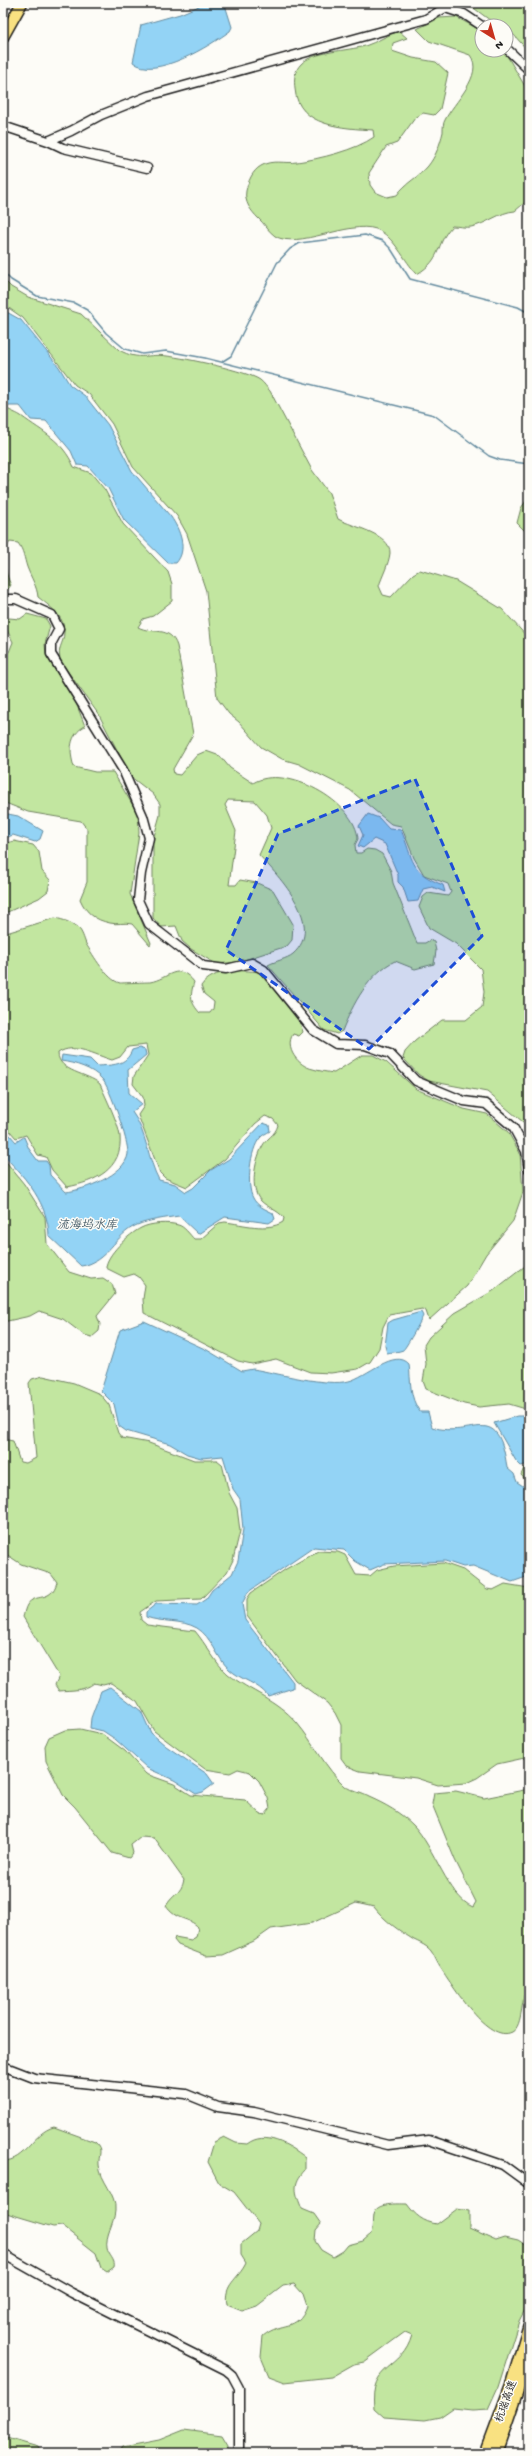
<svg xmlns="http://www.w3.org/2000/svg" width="532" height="2456" viewBox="0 0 532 2456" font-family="'Gochi Hand','LXGW WenKai TC',sans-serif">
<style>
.green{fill:#c2e6a0;stroke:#6f815e}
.water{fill:#93d3f5;stroke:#638a9e}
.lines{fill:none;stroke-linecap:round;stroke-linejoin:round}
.stream{stroke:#638a9e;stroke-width:1.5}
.minor-casing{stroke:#1c1c1c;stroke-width:11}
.major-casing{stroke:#1c1c1c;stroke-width:13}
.highway-casing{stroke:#1c1c1c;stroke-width:14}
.minor{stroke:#fdfcf7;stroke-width:8}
.major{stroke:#f9e181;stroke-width:10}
.highway{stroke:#f9e181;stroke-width:11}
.marked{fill:#1d4ed8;fill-opacity:0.2;stroke:#1d4ed8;stroke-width:3;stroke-dasharray:8 5;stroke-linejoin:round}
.labels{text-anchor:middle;stroke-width:3;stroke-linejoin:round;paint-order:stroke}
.street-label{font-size:11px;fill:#1c1c1c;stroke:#fdfcf7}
.water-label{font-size:12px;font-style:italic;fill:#465c68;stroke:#fdfcf7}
</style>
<rect width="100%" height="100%" fill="#fdfcf7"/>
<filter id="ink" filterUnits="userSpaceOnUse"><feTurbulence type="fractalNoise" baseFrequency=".025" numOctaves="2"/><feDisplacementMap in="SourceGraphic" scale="8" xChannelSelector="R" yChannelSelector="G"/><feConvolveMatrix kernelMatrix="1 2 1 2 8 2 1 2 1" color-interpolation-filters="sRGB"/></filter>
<g filter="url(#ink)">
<!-- green -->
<path class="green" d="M472,3H529V52L506,26L491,21L471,6Z
M456,17L482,31V50H502L506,54L529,93V199L515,211C499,212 487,224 471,227C465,228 458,226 452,226C435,244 443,259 417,274C404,261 394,236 376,229C349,220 297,250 275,236C268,231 264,223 258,218C251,211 244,202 246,191C248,182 252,171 261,166C272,159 285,164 297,162C319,159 356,150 374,137L373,130C344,128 298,127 295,89C294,80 294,71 301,64C313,51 348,51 365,46C377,42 387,35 399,31L407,38L393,43L392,51L413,58L436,62L448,73L440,109L434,115L423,113L415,118L397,143L386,147L369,173L370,185L375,192L387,197L397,195C405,183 419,177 428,166C436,156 440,144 443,132C443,128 443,123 445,120C453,103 485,75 470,55L429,41L417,29L439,18Z
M3,279L11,287L28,297L81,314L119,350C141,362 147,353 167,356C185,358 247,371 260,380C264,383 267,388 270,391L312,470L329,493L338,519C353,527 391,534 390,553C389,564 382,576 379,586L383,595L391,597L413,574L420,570L456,581L502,609L529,639V1127L487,1092L429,1081L419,1075L403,1058L405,1052L415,1041L442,1020H466L482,1007L484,992L481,969L456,944L429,928L419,907L423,897L428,893L448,896L451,892L448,884L424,875L414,858L401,826L391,824L350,790L299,764L282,759L261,747L239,722L229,714L217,698L206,591L187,534L177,516L133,467L112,424L89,394L75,385L23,318L3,304Z
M3,405C8,411 15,412 21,416C44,433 62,440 74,467L91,473L105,490L123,524L168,572L172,584V601L153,616L143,619L138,627C153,635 170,625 177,646L193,734L173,769L174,774L180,775L197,755L206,751L220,756L230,768L253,783C285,763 356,802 358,839L355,845L356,853H361L367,849L375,850L382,854L391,871L393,883L417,943H425L430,940L434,942L436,951L434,964L415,969L395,961C369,973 353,1004 342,1031L337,1034L324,1030L268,965C275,961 287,959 293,954C326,925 279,877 259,855L271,828L267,815L255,801L228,800L225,805L236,831L229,885H236L240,880L257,883L273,890L293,924L292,940L287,946L238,962L216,964L191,949L182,941L176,926L161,927L153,918V840L160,815V804L153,794L131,777L99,715L61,662C56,647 64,645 64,632C65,616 49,606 38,597C37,586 31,578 27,567C24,558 24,551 18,543L10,542C1,553 5,573 11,585L3,596Z
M529,497V535L517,523L521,508Z
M27,614L46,619L50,626L45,644L46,655L76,703L85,726C69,735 69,751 74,767L95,772H113L138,814L139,833L130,894L151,943L150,945L132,924C124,922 117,925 110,923C95,920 86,913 80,899L87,882V829L81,821L28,812L3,802V656L9,652L13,642L3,622L9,618L20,619Z
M14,841L33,845L39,852L42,871L50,880L48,891L39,898L3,914V844Z
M55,918C64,920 71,922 78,928C82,931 84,939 86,944C93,955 107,980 120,983C121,983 147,982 150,982C168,979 178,961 194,982C190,996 190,1002 200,1013H210L213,1009L214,1002L204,994L201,986C214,968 240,970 260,972L300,1023L303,1032L299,1036L293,1034C284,1048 298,1066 313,1069C319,1071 327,1072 334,1073L362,1055H373L386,1062L416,1089L464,1109L487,1114L508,1132L520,1153L523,1192L513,1221L486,1254L467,1286L429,1320L426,1311L422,1309L389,1315L383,1327L379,1348L370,1362L358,1369L331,1373L310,1372L276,1359L252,1364L238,1361L144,1313L143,1299L145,1285L139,1277L134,1274L124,1277L106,1268C106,1255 129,1234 141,1228C150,1223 169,1222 178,1225C184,1226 190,1235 194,1239H201L219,1223L225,1222C243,1224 267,1232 283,1222L284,1218C278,1210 268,1208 261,1201C249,1189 255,1161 262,1147C266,1138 275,1136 278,1125L273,1119L265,1116L255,1124L225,1159L187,1187L165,1178L160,1173L138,1115L144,1106L143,1097L133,1084L134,1076L148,1055L146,1045L128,1047L120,1057L112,1060C95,1055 74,1042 58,1053C58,1072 88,1073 100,1084C106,1098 118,1122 120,1136C123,1169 95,1182 67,1187L52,1170L46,1157L38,1155L26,1135L16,1138L3,1123V934Z
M3,1158L24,1184L45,1217L47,1244L69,1272L91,1279L103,1278L112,1284L115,1294L97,1316L100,1324L99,1331L92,1337L84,1335L63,1319L39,1311L30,1316L3,1322Z
M529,1263V1410L509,1404L479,1407L464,1404L426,1389L423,1381L426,1364L424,1345L429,1337L455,1313L493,1291Z
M43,1376L74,1383L100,1394L109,1405L118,1433L122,1438L149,1443L194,1460H217L222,1464L229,1493L237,1508L240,1531L233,1560L227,1572L201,1599L156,1601L140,1612L141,1620L147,1625L195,1631C206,1644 215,1663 228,1674C252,1693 275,1698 297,1723C314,1743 325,1768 345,1786C351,1791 362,1793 369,1797C385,1804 401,1813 413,1825C434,1846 448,1897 473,1907L476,1902L455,1860L432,1804L434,1793L456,1791L484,1798L529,1789V1984C520,1995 524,2026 512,2032C488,2044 452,1985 440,1967C436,1961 433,1951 427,1947C423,1944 418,1942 414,1940C398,1930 385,1921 374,1907L356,1903L312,1923L271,1929L254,1941L223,1955L206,1956L178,1945L174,1940L175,1937L191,1940L196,1937L198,1927C189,1917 176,1921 166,1906C173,1894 181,1894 184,1880L154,1838L141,1837L131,1845L133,1853L129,1858L112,1853L75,1807L63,1795L46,1761L45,1746L49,1737L65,1730L80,1729L102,1734L125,1751L146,1774L174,1784L191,1795L245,1800L260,1814L265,1815L270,1809L268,1798L259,1781L250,1772L238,1769L230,1773L205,1769L154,1731L137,1701L111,1683L103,1685L94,1683C85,1691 71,1690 59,1691L55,1685L59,1676L23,1617C24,1614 25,1608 27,1605C35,1592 51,1604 57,1582L51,1574L21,1564L3,1552V1439L13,1441L20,1462L26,1463L36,1458L29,1383L32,1379Z
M529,1466V1484L521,1475L524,1468Z
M318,1551L338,1552L345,1555L356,1575L370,1576L377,1570L394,1566L443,1563L463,1570L487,1589L493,1590L505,1584L529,1588V1757L497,1764L477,1778L466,1783L438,1785L416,1778L360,1771L347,1766L341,1758V1725L335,1713L327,1703L295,1680L247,1616V1599L251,1593L286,1569Z
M54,2127L95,2142C104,2150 98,2155 99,2165C100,2181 117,2194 115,2211C114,2224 105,2235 107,2248C108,2255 116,2260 114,2267L107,2272L101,2268L96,2253L62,2226L53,2227L3,2212V2161C26,2161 33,2132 54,2127Z
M224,2137L236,2143L247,2144C265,2130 289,2145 305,2157V2170C292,2184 295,2192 302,2209L314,2214L321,2224L316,2230L315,2241L321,2250L333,2257L343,2251L348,2245L363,2241L371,2234C373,2228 372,2222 373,2215C376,2202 397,2204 407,2204C415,2215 423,2222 437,2224L457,2209L469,2211V2228L496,2240L505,2237L518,2240L529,2247V2302L519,2321L498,2387L488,2409L472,2410L453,2408L440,2417L425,2420L384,2417L374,2408C369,2362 402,2372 412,2335L405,2332L364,2362L354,2364L331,2377L285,2382L269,2376L261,2357L263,2336C283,2320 296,2333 307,2306L303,2294L294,2284L283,2286L257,2306L242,2311L227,2305C223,2284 238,2280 246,2263L241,2255V2244L257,2231L259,2224L234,2192L219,2183L208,2162L214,2142Z
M184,2430L222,2435L228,2445V2453H116L123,2447L159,2440Z
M3,2437L38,2447L41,2453H3Z"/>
<!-- water -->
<path class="water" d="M206,3H221L226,8L232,27L230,31C211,45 154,81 133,62L141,25L180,14Z
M3,310L21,320L59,367L70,385L85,396L108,425L132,471L171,517C180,530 188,550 176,563H168L124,520L108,488L88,466L77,465L71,451L46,421L31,420L20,406H8L3,395Z
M3,813L18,816L43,831L40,839L35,842L13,835L3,839Z
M368,814L379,818L389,829L401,830C414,860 409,872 443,885L445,892L432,887L423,889L418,901L408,902L403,887L398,882V875L385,844L374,839L363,848L358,846L363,835L359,826Z
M139,1048L145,1050L146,1055L128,1070L129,1093L142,1104L132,1112C146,1130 148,1160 159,1180L175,1184L186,1192L193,1188L211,1170L229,1159L263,1123L269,1125L270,1131C267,1133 262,1135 260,1138C250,1149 246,1186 253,1198C257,1206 265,1209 273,1213L275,1219L269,1223L225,1217L198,1234L179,1216C166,1218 149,1220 137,1225C115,1234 107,1263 81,1266L49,1236C48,1204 27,1179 5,1157L3,1153V1127L16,1142L24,1137L29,1149L38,1161H46L49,1165L50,1175L66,1192C84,1190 125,1175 128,1154C129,1143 110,1087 102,1079C92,1068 75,1063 61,1061L62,1055L90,1059L97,1066C112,1065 126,1066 132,1050Z
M421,1312L423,1316C421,1321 405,1349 403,1350C399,1352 391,1352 387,1353L385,1346L388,1323L393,1320Z
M144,1321L207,1350L242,1371L253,1369C276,1373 328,1387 349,1381C366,1377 395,1348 409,1364C411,1381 409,1397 420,1412H428L432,1427C473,1440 498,1399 507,1468L514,1474L517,1482L529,1490V1576L512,1582L473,1566L463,1567L445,1561L384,1564L370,1570L355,1561L344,1550L314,1547L248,1592L242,1604L245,1620L293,1682V1688L268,1696C257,1682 242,1681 229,1669C216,1657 212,1637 197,1628C181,1619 162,1623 146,1617V1612L156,1604L197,1605L206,1599L212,1590L232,1574L238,1561L243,1529L240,1499L233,1489L223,1456L201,1458L187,1454L170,1444L126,1431L119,1426L114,1404L101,1391L120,1330Z
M517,1416H528L529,1423V1464L521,1466L516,1461L494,1423Z
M110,1687L141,1711L151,1733L166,1746L207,1774L214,1784L203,1792L196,1794L174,1780L147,1768L115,1739L103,1731L90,1728L91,1718L101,1691Z"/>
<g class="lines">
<!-- stream -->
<path class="stream" d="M3,272L11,280L37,296L74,303L87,310L106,333L125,349L142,354L166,351L205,358L434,415L489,456L500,460L529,464
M223,361L231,356L277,263L290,249L300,243L365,235L383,241L391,249L410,279L518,307L529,313"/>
<defs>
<path id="minor" d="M445,8L464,14L482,26
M506,48L529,70
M3,126L48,141L71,131L101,115L148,96L426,19L445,8L448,3
M48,141L63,148L147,168
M3,599H16L52,615L59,629L51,644V654L123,770L143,816L149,838L141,873L138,900L149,924L203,966L226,969L252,963L264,970L313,1030L336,1044L365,1045L390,1054L416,1081L464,1101L486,1104L513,1127L526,1151L529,1169
M3,2066L34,2078L186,2094L218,2107L254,2112L388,2145L429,2140L503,2165L529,2184
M3,2254L72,2293L226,2370L232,2375L239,2388V2453"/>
<path id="major" d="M3,37L22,3"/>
<path id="highway" d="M486,2453L511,2386L529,2326
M496,2453L529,2356"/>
</defs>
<!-- minor casing -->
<use href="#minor" class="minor-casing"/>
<!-- major casing -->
<use href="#major" class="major-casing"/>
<!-- highway casing -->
<use href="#highway" class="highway-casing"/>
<!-- minor -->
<use href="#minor" class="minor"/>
<!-- major -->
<use href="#major" class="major"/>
<!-- highway -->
<use href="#highway" class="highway"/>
</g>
</g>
<!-- marked area -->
<path class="marked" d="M415,779L482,936L369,1049L226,950L278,834Z"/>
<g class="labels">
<!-- street labels -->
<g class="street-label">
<text transform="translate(505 2401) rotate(-70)" y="4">杭瑞高速</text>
</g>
<!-- water labels -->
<g class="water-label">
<text x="87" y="1228">流海坞水库</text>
</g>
</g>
<!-- margin -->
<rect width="532" height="2456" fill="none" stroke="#fdfcf7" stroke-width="16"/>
<rect x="8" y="8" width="516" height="2440" fill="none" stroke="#1c1c1c" stroke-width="1.5" filter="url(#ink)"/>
<!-- north arrow -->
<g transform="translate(494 38) rotate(143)"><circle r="19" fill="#fdfcf7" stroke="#a3a29f"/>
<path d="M0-3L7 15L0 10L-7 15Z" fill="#c8321e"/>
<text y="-6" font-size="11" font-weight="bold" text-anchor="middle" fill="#1c1c1c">N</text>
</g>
</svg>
